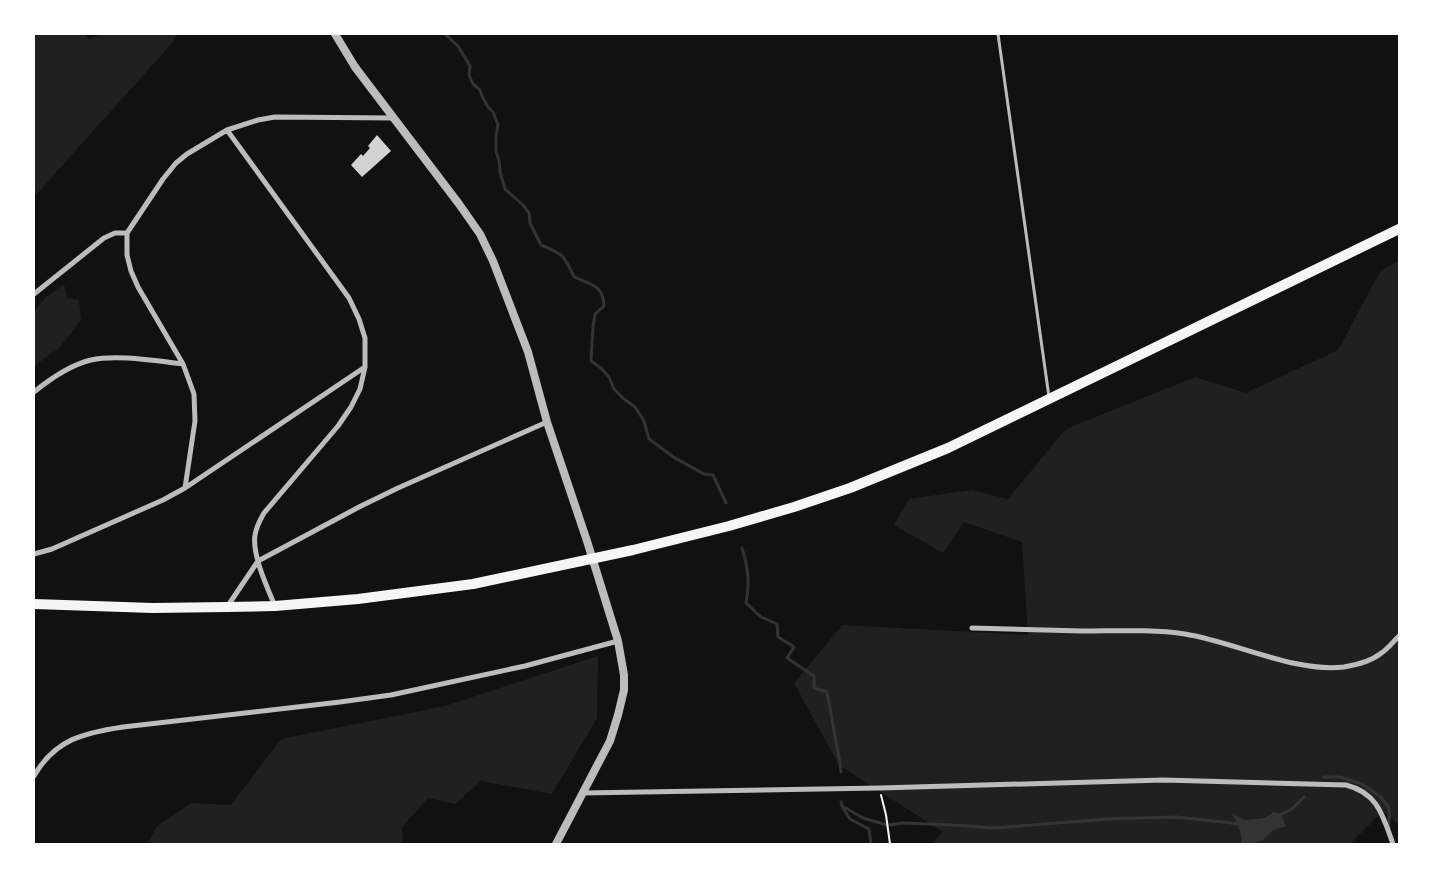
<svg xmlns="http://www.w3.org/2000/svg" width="1433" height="878" viewBox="0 0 1433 878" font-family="Manrope,sans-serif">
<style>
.green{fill:#202020}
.water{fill:#333}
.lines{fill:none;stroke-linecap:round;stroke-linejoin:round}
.stream{stroke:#333;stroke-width:3}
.building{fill:#d3d3d3}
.path{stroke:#f5f5f5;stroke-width:2}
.service{stroke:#bcbcbc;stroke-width:3}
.minor{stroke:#bcbcbc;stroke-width:5}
.tertiary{stroke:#bcbcbc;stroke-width:8}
.trunk{stroke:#f5f5f5;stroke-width:10}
</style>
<rect width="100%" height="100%" fill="#111"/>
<!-- green -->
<path class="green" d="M37,34H84L89,39L101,34H178L173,42L34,197V39Z
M1399,261V825L1383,811L1350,844H932L943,832L839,765L794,683L842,625L1028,635L1022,542L964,522L943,553L894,525L909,499L971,490L1008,499L1066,429L1195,377L1246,393L1338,350L1381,270Z
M64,284L67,298L79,300L81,320L59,348L34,366V311L46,297Z
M598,656L597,718L552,794L481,781L455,804L428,798L402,827L403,844H147L157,826L191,803L231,805L281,739L445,706Z"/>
<!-- water -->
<path class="water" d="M1274,812L1281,814L1286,826L1272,831L1262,841L1249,844H1242C1242,833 1238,824 1232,814L1245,820L1264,818Z"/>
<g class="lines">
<!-- stream -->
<path class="stream" d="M445,34L458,46L470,66L469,75L473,84L480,90L482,96L488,107L493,112L498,125L496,135V152L499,160L500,172L505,189L523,205L529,213L530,223L541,245C563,254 564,255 574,277C592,285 603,285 604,306L595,314L593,327L591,361L601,368L609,377L614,389L624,399L635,407L644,421L649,439L675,458L704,474L713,475L726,503
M742,548C748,568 750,581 746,603L761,617L777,624L778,637L794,647L787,658L814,676V688L827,692L840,763L841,772
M1324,777H1340L1362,784L1381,797L1389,808V828
M841,802L842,806L863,818L887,825L904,823L952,825L995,828L1107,819L1177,817L1240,824
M843,808L850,819L869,829L871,844
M1278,816L1292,809L1304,797"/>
</g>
<!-- building -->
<path class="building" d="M377,135L391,151L362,177L351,165L361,154L363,156L370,148L368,146Z"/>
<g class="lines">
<!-- path -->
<path class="path" d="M881,795L886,815L890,844"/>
<!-- service -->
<path class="service" d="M998,34L1049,397"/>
<!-- minor -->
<path class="minor" d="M227,130L349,298L359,319L365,338V367L360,389L351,407L338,426L264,513C260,520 256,527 255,535C252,555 267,587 275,606
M127,233L163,179L176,163L187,154L227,130L258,120L275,117L394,118
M127,233V255L131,271L138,287L183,364L194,394L195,421L185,488
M34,294L104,238L115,233H127
M34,392C50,379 70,365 91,360C117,354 156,361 183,364
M34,554L52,549L163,500L185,488L365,367
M227,607L258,561L359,507L398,488L547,422
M972,628C1009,629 1046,630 1082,631C1117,631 1151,629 1185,634C1235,642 1295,673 1344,667C1356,665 1371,661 1380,654C1387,650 1393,642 1399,636
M34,776C55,739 84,733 123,727L340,702L391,695L525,666L618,641
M582,793L880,788L1163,780L1346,785C1378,793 1383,816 1393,844"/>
<!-- tertiary -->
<path class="tertiary" d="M335,34L355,67L459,204L480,234L493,261L528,352L547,422L587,541L618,641L624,675V690L618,715L610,741L556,844"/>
<!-- trunk -->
<path class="trunk" d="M34,604L153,608L227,607L275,606L358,599L473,584L633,550L729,526L794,507L850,488L948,448L1399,229"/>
</g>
<!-- border -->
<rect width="1433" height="878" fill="none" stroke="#ffffff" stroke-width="70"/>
</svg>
